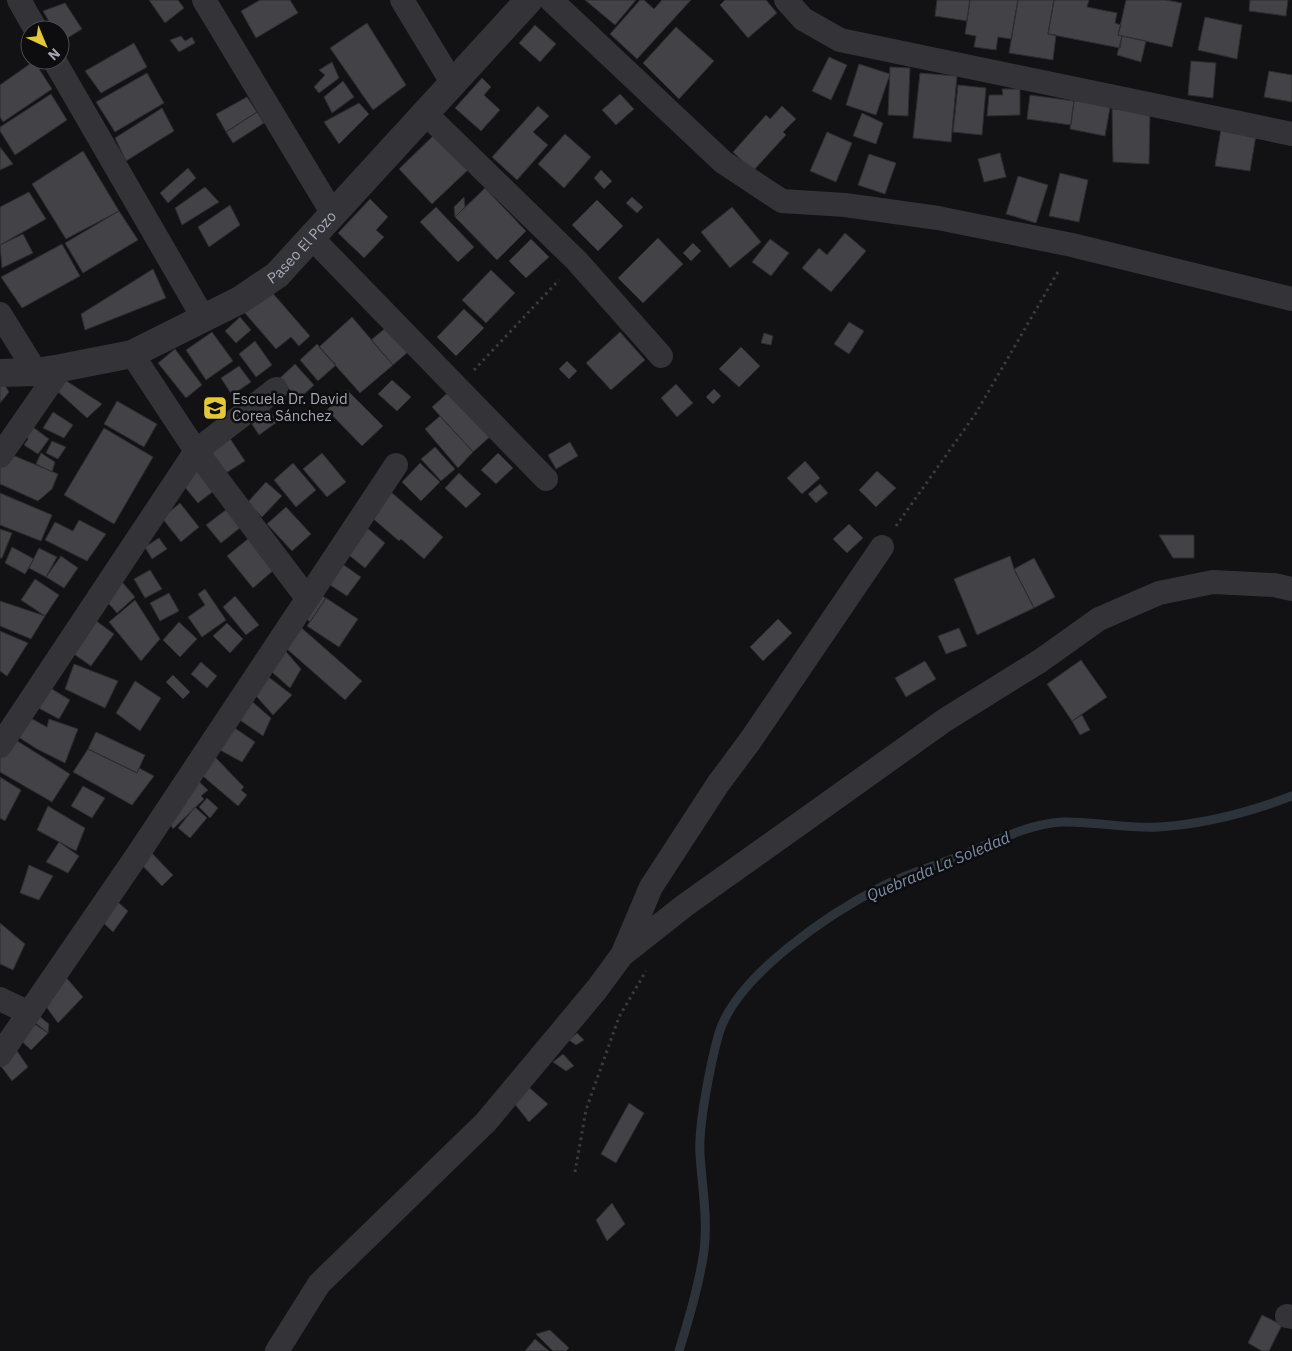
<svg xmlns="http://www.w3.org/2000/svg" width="1292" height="1351" viewBox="0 0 1292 1351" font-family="'IBM Plex Sans',sans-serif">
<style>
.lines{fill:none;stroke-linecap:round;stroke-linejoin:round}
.stream{stroke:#2d333b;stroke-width:9}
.building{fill:#424247;stroke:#2d2c2f}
.path{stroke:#3a3a3f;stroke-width:3;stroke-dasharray:2.5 4;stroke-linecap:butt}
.minor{stroke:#333338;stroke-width:24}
.tertiary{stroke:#333338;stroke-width:28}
.labels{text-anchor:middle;stroke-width:5;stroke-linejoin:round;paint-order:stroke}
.street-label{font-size:15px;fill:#a5a7b3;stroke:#0d0d0f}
.poi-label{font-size:15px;fill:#a5a7b3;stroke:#0d0d0f;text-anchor:start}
.water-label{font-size:16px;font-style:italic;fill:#7e8fac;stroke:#0d0d0f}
</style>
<rect width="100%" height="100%" fill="#121214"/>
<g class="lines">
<!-- stream -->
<path class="stream" d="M679,1351C689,1318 699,1285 704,1251C708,1219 702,1186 700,1154C698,1126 711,1061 719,1033C737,975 830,913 883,886C907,874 935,866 960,856C993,843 1026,824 1062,822C1094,821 1127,829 1159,827C1204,824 1250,812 1292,796"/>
</g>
<!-- building -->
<path class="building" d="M149,0H178L184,8L165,23Z
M260,0H290L298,13L256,38L241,11Z
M585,0H636L615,25Z
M640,0H644L654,9L662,0H691L637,59L610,34Z
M725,0H766L777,13L748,38L720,5Z
M937,0H970L967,21L935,16Z
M970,0H1018L1011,39L998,37L996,50L974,47L976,36L965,34Z
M1018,0H1054L1048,34L1056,35L1053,60L1009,53Z
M1054,0H1089L1087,7L1117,13L1115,23L1121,25L1118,35L1122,36L1120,48L1048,34Z
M1126,0H1166L1182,3L1172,47L1118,35Z
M1250,0H1288L1286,16L1249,11Z
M65,3L82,29L61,42L60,30H54L43,11Z
M1205,17L1242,25L1237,59L1198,50Z
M367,23L406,85L373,110L330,48Z
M535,25L556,44L540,62L519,43Z
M676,27L714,61L679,99L643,63Z
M181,36L185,41L192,37L195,43L179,52L170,40Z
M1122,36L1146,41L1141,62L1117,55Z
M134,43L147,67L101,93L85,71Z
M829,57L847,65L831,100L812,91Z
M34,61L52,89L3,122L0,117V85Z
M1191,61L1216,63L1213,98L1188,95Z
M332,62L339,78L319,93L314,87L325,75L319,70Z
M859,64L890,74L876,115L846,105Z
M890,67L910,68L908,116L888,115Z
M1269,71L1292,75V102L1264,97Z
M147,73L164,103L115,132L96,102Z
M920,73L957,76L951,142L913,138Z
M482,78L491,87L484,95L500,110L481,131L455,108Z
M343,81L354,97L332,113L324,97Z
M958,85L986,88L982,135L953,132Z
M1002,89H1020V115L987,116L989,95H1003Z
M51,94L67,120L15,155L0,131V127Z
M620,94L634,109L616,125L602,110Z
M1030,95L1074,101L1071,125L1027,119Z
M247,97L257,112L226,132L216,114Z
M1074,101L1111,102L1105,136L1070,129Z
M359,103L369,114L339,144L324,122Z
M538,106L549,116L533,132L548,145L517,180L492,157Z
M782,106L796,119L783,132L786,135L753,171L733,152L766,115L770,119Z
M162,108L174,131L126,161L115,138Z
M1112,109L1150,111L1149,164L1113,162Z
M257,112L264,123L233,143L226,132Z
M862,113L883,123L876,144L853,136Z
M1221,129L1256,135L1250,171L1215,166Z
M827,132L852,143L836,182L810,171Z
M436,133L470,168L432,204L399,169Z
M565,134L591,157L564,188L538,164Z
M0,147L13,164L0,170Z
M83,151L119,211L66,239L32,184Z
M1000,153L1006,177L984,182L978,159Z
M869,154L896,163L885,194L858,185Z
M188,168L196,178L168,203L160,193Z
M601,170L612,181L604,189L594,178Z
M1060,173L1088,180L1079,222L1049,216Z
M1018,176L1048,185L1036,223L1006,214Z
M205,187L219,202L182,225L175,208Z
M485,188L526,231L497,260L455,217Z
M29,192L46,219L0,245V207Z
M464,197L465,207L455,217L454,207Z
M632,197L643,207L637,213L626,203Z
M370,199L388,217L376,230L384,237L364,258L338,233Z
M597,200L623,226L598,251L572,225Z
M230,205L240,225L209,247L198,227Z
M436,207L474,247L458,262L420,222Z
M732,207L761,242L730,268L701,232Z
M119,211L138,240L83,273L65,243Z
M845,233L866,251L831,292L802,268L819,248L827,255Z
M23,234L33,253L2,268L0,245Z
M658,238L683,264L643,303L618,278Z
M531,239L549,257L526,278L509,261Z
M770,239L789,253L771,276L752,262Z
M693,243L701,251L691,261L683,253Z
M62,244L80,276L22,308L1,277Z
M153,269L166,298L85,330L81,314Z
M491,270L515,293L486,323L462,300Z
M270,290L310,336L299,346L291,337L276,349L244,312Z
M464,309L484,328L456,356L437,337Z
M240,317L251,330L236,343L225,331Z
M352,317L393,365L360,393L319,347Z
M849,322L864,331L849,354L834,344Z
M388,326L409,351L393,365L371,340Z
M212,332L233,361L206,380L186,350Z
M620,332L645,360L611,390L586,363Z
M764,333L773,336L771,345L761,343Z
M255,341L272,365L256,377L239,354Z
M317,344L336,365L318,381L300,360Z
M741,347L760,366L739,387L719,369Z
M175,349L202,385L186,398L158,363Z
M567,361L577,371L569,379L559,369Z
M295,364L314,385L299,399L279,379Z
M239,366L251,382L232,395L221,378Z
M65,380L102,404L87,418L55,389Z
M392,380L411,397L397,411L378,394Z
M3,382L9,392L0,403V383Z
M676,384L693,403L677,417L661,398Z
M453,388L494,433L473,452L432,407Z
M714,389L721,396L713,404L706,397Z
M347,390L383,426L362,446L327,410Z
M117,401L157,424L144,447L104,424Z
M265,403L277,422L259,435L246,415Z
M53,412L73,425L64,438L43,428Z
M440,416L473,452L458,468L425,429Z
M30,425L49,439L38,454L24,445L28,439L26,430Z
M104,428L153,457L114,524L64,495Z
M229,437L245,461L226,473L210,450Z
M52,441L66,447L58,459L46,453Z
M570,442L578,456L556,469L548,455Z
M435,447L455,469L441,481L421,459Z
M5,452L58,474L52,489L38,501L0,484V465Z
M41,453L55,462L52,472L36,464Z
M322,453L346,482L327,497L303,469Z
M498,453L513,468L496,484L481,470Z
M805,461L820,478L802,494L787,478Z
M293,463L316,490L296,507L274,480Z
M420,463L440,482L421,501L402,482Z
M195,466L215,490L198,503L178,479Z
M877,471L896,488L876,507L859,490Z
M459,473L481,494L466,508L445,488Z
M266,482L282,496L262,517L247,503Z
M820,484L828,493L816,503L808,494Z
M391,492L443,537L424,559L401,539L399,541L370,516Z
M0,493L52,515L41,541L0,525Z
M180,503L199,527L181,542L162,518Z
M286,507L311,534L292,551L267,524Z
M227,509L241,527L221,543L206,525Z
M79,520L106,534L87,561L45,540L55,522L73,531Z
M849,524L863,538L847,553L833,539Z
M366,527L385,543L365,568L345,552Z
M0,529L12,533L2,558H0Z
M1159,535H1194V558H1173Z
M159,538L167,549L152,559L145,547Z
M249,538L275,569L253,588L227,556Z
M12,547L34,559L25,574L5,563Z
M39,548L57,557L46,577L29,568Z
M61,556L78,568L64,588L46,577Z
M1010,556L1014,569L1034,608L977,635L954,579Z
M1034,558L1055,597L1034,608L1014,569Z
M338,561L361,577L347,596L324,581Z
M150,570L162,589L145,598L134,579Z
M116,575L135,597L117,613L102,596Z
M35,579L59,595L45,616L21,600Z
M205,589L226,620L202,637L188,617L205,605L198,594Z
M314,592L326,598L310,622L300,613Z
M169,593L179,611L160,621L150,603Z
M235,596L259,625L246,635L223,607Z
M326,598L358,619L339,647L307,626Z
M135,600L160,639L141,661L109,622Z
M0,601L45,616L31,639L0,626Z
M91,617L114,634L91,666L68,650Z
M778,619L792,633L763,661L750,647Z
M179,622L197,639L180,657L163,640Z
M227,623L243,639L230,653L213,636Z
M296,623L362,681L345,700L279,642Z
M959,628L967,646L946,654L938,636Z
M0,631L28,643L7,676L0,671Z
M282,647L301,669L290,688L264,665Z
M1081,660L1107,697L1072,721L1047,684Z
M925,661L936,679L906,697L895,678Z
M201,662L217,676L207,688L191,674Z
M74,664L118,681L105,708L65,689Z
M262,672L292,695L273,715L249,688Z
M173,675L190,692L183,699L166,682Z
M135,681L161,698L140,731L116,713Z
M47,686L70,700L59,719L31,704Z
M248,698L271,718L263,736L231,714Z
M23,714L47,727L49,719L78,729L65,763L37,749L12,733Z
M1082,715L1090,730L1080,735L1072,721Z
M232,726L255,742L242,762L218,749Z
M96,732L145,755L137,773L88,749Z
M11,737L70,774L52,802L0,772V751Z
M88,749L137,773L139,768L154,776L132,805L73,772Z
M214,756L244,787L241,790L247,795L238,806L197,771Z
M0,777L21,790L5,821L0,818Z
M194,777L208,790L201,796L204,799L173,829L166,817Z
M83,786L105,798L92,818L71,806Z
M207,798L218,808L210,818L199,807Z
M48,806L85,828L76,851L37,830Z
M195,807L207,818L190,838L178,828Z
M59,842L79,856L68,873L46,862Z
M146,847L173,875L162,886L137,860Z
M29,865L53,876L39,900L20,893Z
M110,895L128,911L113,932L97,917Z
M0,923L25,944L13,970L0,964Z
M63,974L83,997L58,1023L42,1001Z
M33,1011L49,1024L48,1033L28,1017Z
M27,1019L48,1033L31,1050L16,1036Z
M577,1033L584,1040L576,1045L569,1040Z
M13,1045L28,1067L12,1081L0,1065Z
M563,1054L574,1066L566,1071L553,1062Z
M525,1084L548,1104L529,1122L510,1098Z
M629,1103L644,1113L616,1163L601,1154Z
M612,1203L625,1224L607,1241L596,1220Z
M1262,1315L1282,1325L1269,1351H1262L1248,1343Z
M550,1330L569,1348L566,1351H553L536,1334Z
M535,1339L549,1351H525Z"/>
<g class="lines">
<!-- path -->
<path class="path" d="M474,370L559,280
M896,526L976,413L1059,270
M575,1172L586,1110L619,1017L646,971"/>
<!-- minor -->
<path class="minor" d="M19,0L36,30
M204,0L333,214
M402,0L453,84
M551,0L723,162L782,201L845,205L938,218L1072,245L1292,299
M786,0L803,19L840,40L1292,134
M54,60L204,319
M426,114L577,261L661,356
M312,238L546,479
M0,314L36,372
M132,354L196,451L307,598
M0,456L61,368
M0,746L196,451L276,389
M623,953L651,887L718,784L750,741L882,547
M0,999L29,1013
M0,1055L138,854L396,465
M1287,1316L1292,1317
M277,1351L319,1284L486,1122L597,989L622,955L684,906L945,720L1040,661L1099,619L1159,593L1213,582L1274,585L1292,589"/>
<!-- tertiary -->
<path class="tertiary" id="s1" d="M0,373L36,372L61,368L132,354L240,300L277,275L529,0"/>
</g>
<!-- icons -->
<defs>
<symbol id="school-square" viewBox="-11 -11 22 22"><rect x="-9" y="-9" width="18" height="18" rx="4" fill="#e4c73a" stroke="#0d0d0f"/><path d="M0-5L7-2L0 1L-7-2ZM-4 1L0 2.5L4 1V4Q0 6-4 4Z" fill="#111"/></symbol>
</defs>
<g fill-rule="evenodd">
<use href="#school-square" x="201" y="394" width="28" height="28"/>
</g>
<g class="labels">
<!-- street labels -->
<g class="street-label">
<text dy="5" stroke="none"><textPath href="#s1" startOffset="336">Paseo El Pozo</textPath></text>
</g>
<!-- poi labels -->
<g class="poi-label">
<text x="232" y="404">Escuela Dr. David<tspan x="232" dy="17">Corea Sánchez</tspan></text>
</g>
<!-- water labels -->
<g class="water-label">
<text transform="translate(938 866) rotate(-23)" y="6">Quebrada La Soledad</text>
</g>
</g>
<!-- north arrow -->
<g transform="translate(45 45) rotate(136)"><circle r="24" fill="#0d0d0f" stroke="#4a4b51"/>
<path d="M0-4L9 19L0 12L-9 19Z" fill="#e4c73a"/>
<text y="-8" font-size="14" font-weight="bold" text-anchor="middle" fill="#a5a7b3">N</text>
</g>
</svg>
